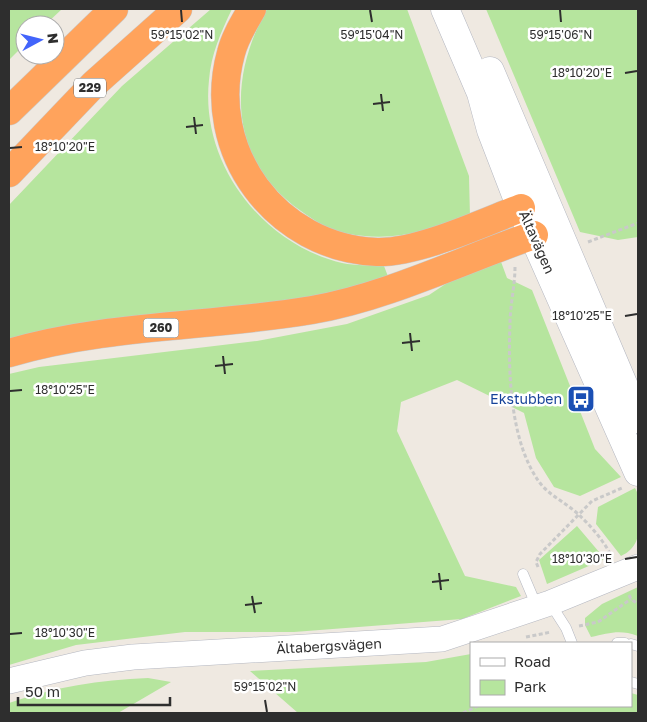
<svg xmlns="http://www.w3.org/2000/svg" width="647" height="722" viewBox="0 0 647 722" font-family="'Golos Text',sans-serif">
<style>
.green{fill:#b6e59e}
.lines{fill:none;stroke-linecap:round;stroke-linejoin:round}
.service-casing{stroke:#b4b7c1;stroke-width:11}
.tertiary-casing{stroke:#b4b7c1;stroke-width:26}
.secondary-casing{stroke:#b4b7c1;stroke-width:29}
.motorway-casing{stroke:#c9c9c9;stroke-width:29}
.path{stroke:#c9c9c9;stroke-width:3;stroke-dasharray:4 2.5;stroke-linecap:butt}
.service{stroke:#fff;stroke-width:10}
.tertiary{stroke:#fff;stroke-width:25}
.secondary{stroke:#fff;stroke-width:28}
.motorway{stroke:#ffa35c;stroke-width:28}
.ticks{fill:none;stroke:#2e2e2e;stroke-width:2}
.labels{text-anchor:middle;stroke-width:5;stroke-linejoin:round;paint-order:stroke}
.shield{fill:#fff;stroke:#6d6d6d;stroke-width:1}
.shield-label{font-size:12px;font-weight:bold;fill:#2e2e2e}
.street-label{font-size:14px;fill:#2e2e2e;stroke:#fff}
.transit-label{font-size:14px;fill:#164399;stroke:#fff;text-anchor:end}
.ticks-label{font-size:12px;text-anchor:middle;fill:#2e2e2e;stroke:#fff;stroke-width:5;stroke-linejoin:round;paint-order:stroke}
</style>
<rect width="100%" height="100%" fill="#efe9e1"/>
<!-- green -->
<path class="green" d="M9,9H62L45,25H25V44L9,60Z
M211,9H232C221,32 211,54 209,80C200,163 262,244 342,263C356,266 371,265 384,266L389,279L318,297L9,340V205L122,86Z
M267,9H407L469,176L470,217C425,231 393,243 344,233C328,230 314,220 301,211C229,161 227,80 267,9Z
M486,9H638V237L618,240L580,232Z
M500,259L507,278L532,290L595,449L621,477L580,496L554,487L536,458L524,413L457,380L401,402L397,431L465,576L516,587L521,596L462,619L294,632H185L76,645L9,665V374L39,367L257,341L347,324L429,295L477,263Z
M635,488L638,494C638,518 646,545 621,556L596,524L598,507Z
M577,526L605,559L547,584L539,560Z
M638,587V636C620,629 609,633 591,637L585,625V618L602,604Z
M471,654V706H631V693L638,695V713H298L250,671L426,662Z
M148,678L171,682L118,713H9V703C54,687 100,680 148,678Z"/>
<g class="lines">
<defs>
<path id="service" d="M523,574L537,607
M550,603L566,628L572,643
M617,643H625
M631,644L638,646
M631,682L638,684"/>
<path id="tertiary" d="M9,681L85,663L133,657L442,639L550,603L638,567"/>
<path id="secondary" d="M445,9L481,93L491,130L521,208L638,472
M490,71L638,419"/>
<path id="motorway" d="M252,9C244,23 235,37 231,53C204,151 276,248 377,252C418,253 482,223 521,208
M9,111L114,9
M9,173L94,84L178,9
M9,353C107,324 212,327 312,310C387,297 462,260 534,235"/>
</defs>
<!-- service casing -->
<use href="#service" class="service-casing"/>
<!-- tertiary casing -->
<use href="#tertiary" class="tertiary-casing"/>
<!-- secondary casing -->
<use href="#secondary" class="secondary-casing"/>
<!-- motorway casing -->
<use href="#motorway" class="motorway-casing"/>
<!-- path -->
<path class="path" d="M588,242L638,223
M515,267C515,286 510,305 510,324C508,372 510,443 540,483C550,496 565,502 578,514C590,525 603,540 611,555
M538,567L536,562L540,554L592,501L622,488
M629,595L631,599L638,604
M579,626L598,622L631,599
M526,637L551,632
M463,713L478,706"/>
<!-- service -->
<use href="#service" class="service"/>
<!-- tertiary -->
<use href="#tertiary" class="tertiary"/>
<!-- secondary -->
<use href="#secondary" class="secondary"/>
<!-- motorway -->
<use href="#motorway" class="motorway"/>
</g>
<!-- ticks -->
<path class="ticks" d="M181,10L182,22M370,10L372,22M560,10L561,22M625,73L637,71M381,94L383,111M373,104L390,102M194,117L196,134M186,127L203,125M10,148L22,147M625,316L637,314M410,333L412,351M402,343L420,341M223,356L225,374M215,366L233,364M10,391L22,390M625,559L637,557M439,573L441,590M432,582L449,580M252,596L255,613M245,605L262,603M10,634L22,633M265,700L267,712"/>
<!-- icons -->
<defs>
<symbol id="bus-square" viewBox="-11 -11 22 22"><rect x="-9" y="-9" width="18" height="18" rx="4" fill="#1a4fb4" stroke="#fff"/><path d="M-5-6H5V4H4V6H2V4H-2V6H-4V4H-5ZM-3.5-4V0h7V-4ZM-3.5 1.2v1.5H-2V1.2ZM2 1.2v1.5H3.5V1.2Z" fill="#fff"/></symbol>
</defs>
<g fill-rule="evenodd">
<use href="#bus-square" x="565" y="383" width="32" height="32"/>
</g>
<g class="labels">
<!-- shield labels -->
<g class="shield">
<rect x="74" y="78.5" width="32" height="19" rx="4"/>
<rect x="143.5" y="318.5" width="35" height="19" rx="4"/>
</g>
<g class="shield-label">
<text x="90" y="92">229</text>
<text x="161" y="332">260</text>
</g>
<!-- street labels -->
<g class="street-label">
<text transform="translate(537 242) rotate(66)" y="5">Ältavägen</text>
<text transform="translate(329 646) rotate(-3)" y="5">Ältabergsvägen</text>
</g>
<!-- transit labels -->
<g class="transit-label">
<text x="562" y="404">Ekstubben</text>
</g>
</g>
<g class="ticks-label">
<text x="182" y="39">59°15'02"N</text>
<text x="372" y="39">59°15'04"N</text>
<text x="561" y="39">59°15'06"N</text>
<text x="582" y="77">18°10'20"E</text>
<text x="65" y="151">18°10'20"E</text>
<text x="582" y="320">18°10'25"E</text>
<text x="65" y="394">18°10'25"E</text>
<text x="582" y="563">18°10'30"E</text>
<text x="65" y="637">18°10'30"E</text>
<text x="265" y="691">59°15'02"N</text>
</g>
<!-- border -->
<rect width="647" height="722" fill="none" stroke="#2e2e2e" stroke-width="20"/>
<!-- legend -->
<rect x="470" y="642" width="162" height="65" fill="#ffffff" stroke="#ababab"/>
<rect x="480" y="658" width="25" height="8" fill="#ffffff" stroke="#ababab"/>
<text x="514" y="667" font-size="15" fill="#2e2e2e">Road</text>
<rect x="480" y="680" width="25" height="15" fill="#b6e59e" stroke="#ababab"/>
<text x="514" y="692" font-size="15" fill="#2e2e2e">Park</text>
<!-- north arrow -->
<g transform="translate(40 40) rotate(83)"><circle r="24" fill="#ffffff" stroke="#ababab"/>
<path d="M0-4L9 19L0 12L-9 19Z" fill="#4264fb"/>
<text y="-8" font-size="14" font-weight="bold" text-anchor="middle" fill="#2e2e2e">N</text>
</g>
<!-- scale -->
<path d="M18 697v8h152v-8" fill="none" stroke="#2e2e2e" stroke-width="2.5"/>
<text x="25" y="697" font-size="15" fill="#2e2e2e" stroke="#ffffff" stroke-width="4" paint-order="stroke">50 m</text>
</svg>
